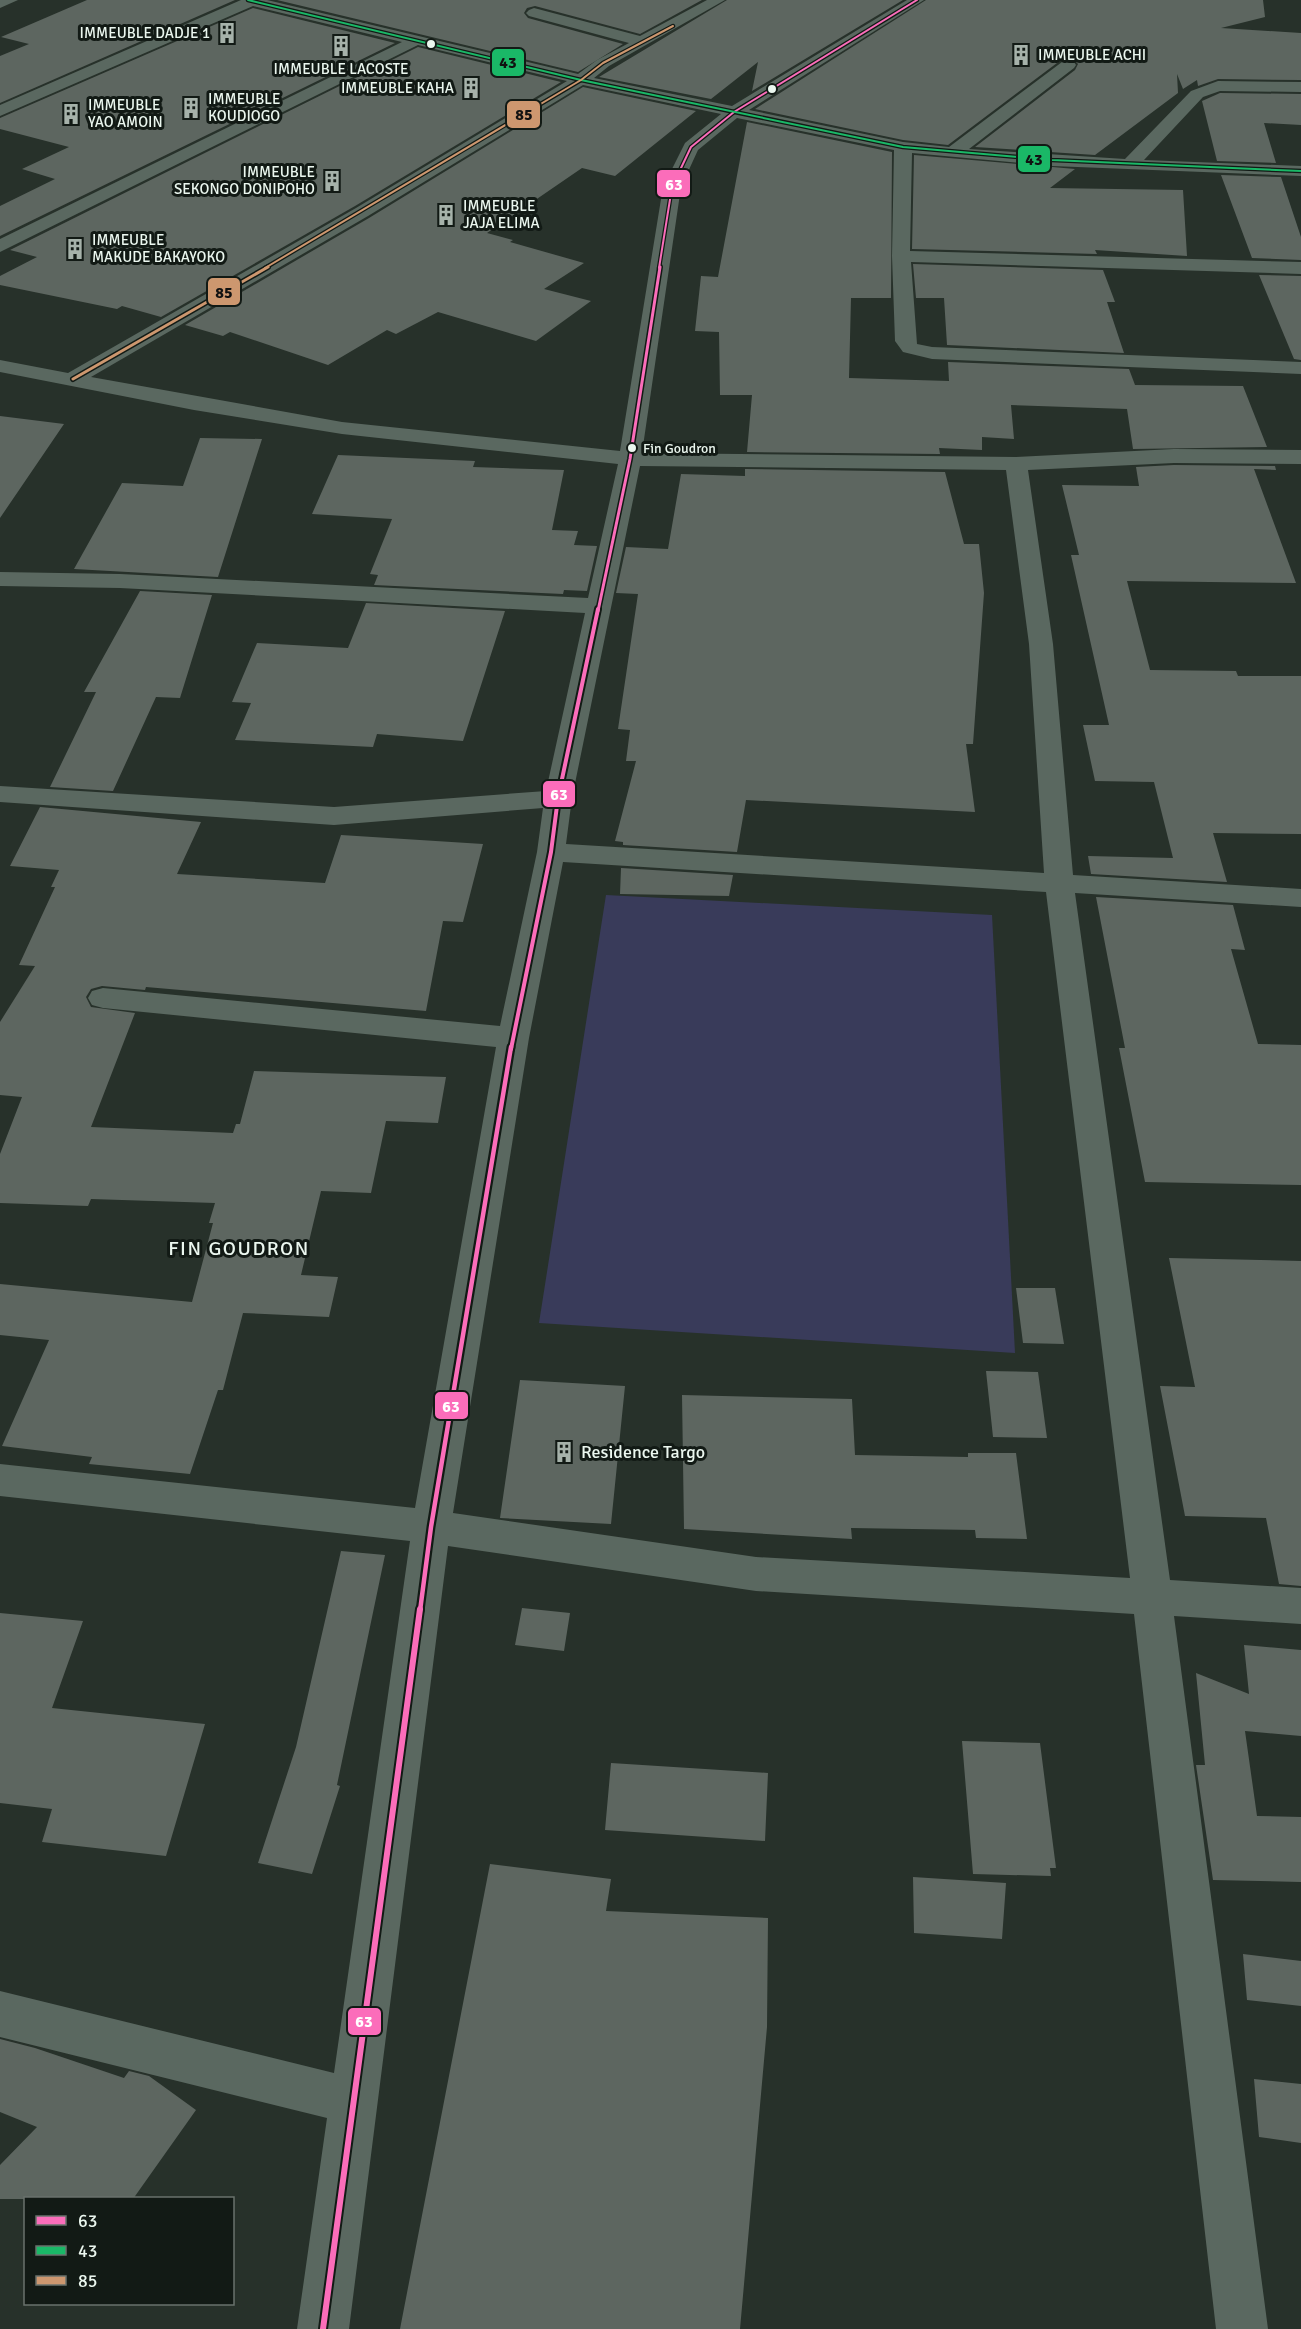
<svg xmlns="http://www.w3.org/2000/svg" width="1301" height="2329" viewBox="0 0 1301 2329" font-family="Signika,sans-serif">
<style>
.green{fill:#393b5a}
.building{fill:#5d6660}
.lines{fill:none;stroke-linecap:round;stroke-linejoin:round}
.street{fill:#5a6860;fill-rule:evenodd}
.bus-1-far4-casing{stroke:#121a15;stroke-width:4.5}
.bus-1-far3-casing{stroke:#121a15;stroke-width:6}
.bus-1-far2-casing{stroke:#121a15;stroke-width:8}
.bus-1-far1-casing{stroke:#121a15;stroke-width:9}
.bus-1-casing{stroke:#121a15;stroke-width:10}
.bus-2-casing{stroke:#121a15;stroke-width:4.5}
.bus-3-far1-casing{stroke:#121a15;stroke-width:4.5}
.bus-3-casing{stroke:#121a15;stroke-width:6}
.bus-1-far4{stroke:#fb6dba;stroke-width:2}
.bus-1-far3{stroke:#fb6dba;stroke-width:3}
.bus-1-far2{stroke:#fb6dba;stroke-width:4}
.bus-1-far1{stroke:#fb6dba;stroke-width:4.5}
.bus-1{stroke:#fb6dba;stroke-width:6}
.bus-2{stroke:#1ab867;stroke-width:2}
.bus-3-far1{stroke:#cd976f;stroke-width:2}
.bus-3{stroke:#cd976f;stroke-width:3}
.bus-dot{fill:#ebf7ef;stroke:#121a15;stroke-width:2}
.labels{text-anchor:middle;stroke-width:6;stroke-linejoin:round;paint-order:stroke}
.far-bus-label{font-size:14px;fill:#ebf7ef;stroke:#121a15;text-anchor:start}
.far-poi-label{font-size:15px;fill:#ebf7ef;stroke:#121a15;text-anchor:start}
.poi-label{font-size:18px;fill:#ebf7ef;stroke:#121a15;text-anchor:start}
.neighbourhood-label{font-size:20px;letter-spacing:1.5px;fill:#ebf7ef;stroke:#121a15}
.line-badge{stroke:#121a15;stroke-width:2}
.badge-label{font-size:16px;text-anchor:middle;font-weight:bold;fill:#fff}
.pale-badge-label{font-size:16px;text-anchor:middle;font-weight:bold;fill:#111}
</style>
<rect width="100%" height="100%" fill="#27312a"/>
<!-- green -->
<path class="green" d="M606,895L992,915L1015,1353L539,1323Z"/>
<!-- building -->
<path class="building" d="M87,0H235L0,103V56L29,44L1,37Z
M277,0H702L640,34L535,6L527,8L524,13L528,18L623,44L578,72Z
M727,0H903L752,91L758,62L711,99L599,77Z
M926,0H1263L1265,17L1221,28L1301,33V80L1218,79L1198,86L1197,80L1183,89L1177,74L1178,93L1095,155L975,147L1075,70L1078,64L1074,60H1061L948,145L903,140L755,109Z
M253,8L395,43L0,236V206L55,179L22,169L69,147L0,129V118Z
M418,47L561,82L355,206L161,317L122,306L117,309L0,285V276L37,257L10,250Z
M583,87L696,111L615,176L582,168L487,233L513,240L510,242L584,263L544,289L591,301L536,341L438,312L396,334L387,330L328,365L230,332L223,336L185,325L369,218Z
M1220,93L1301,94V125L1264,123L1276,163L1217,161L1202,101Z
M747,122L892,152L891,298H851L849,378L949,381L948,362L1129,369L1135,385L1243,386L1267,447L1133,449L1127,409L1011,405L1014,439L982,437V450L939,448L940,454L747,452L752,395H720L719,332L695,331L701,276L718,277Z
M914,155L1075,169L1050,188L1183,190L1187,256L1095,250L1097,254L912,249Z
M1221,175L1281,177L1301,237V260L1252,258Z
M913,264L1103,270L1115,302H1107L1124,353L947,345L944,298H916Z
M1259,275L1301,276V360L1294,359Z
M0,416L64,424L0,518Z
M200,438L262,439L218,577L74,569L122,483L183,486Z
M338,455L475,461L473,467L564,470L552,530L578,531L574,545L597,546L587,591L564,590L563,594L374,585L378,575L370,574L392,519L312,514Z
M1174,465L1275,466L1276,470L1254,469L1296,583L1127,581L1150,670L1236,671L1238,676H1301V834L1213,833L1227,882L1091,874L1088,856L1173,858L1154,782L1095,781L1083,725H1109L1071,555H1079L1062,485L1139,486L1136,467Z
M745,469L945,472L964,544H979L984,593L973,744H966L975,812L746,800L737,852L623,845V842L615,841L636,761H626L630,730L618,729L638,594L616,593L626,547L668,549L681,474L745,476Z
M140,591L212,595L180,698L156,697L113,791L50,787L96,692H84Z
M366,603L505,611L463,741L377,734L373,747L235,740L251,703L232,702L257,643L348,648Z
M40,807L201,822L177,874L325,883L341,835L483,844L463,922L443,921L426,1011L146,987L145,990L102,986L91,989L86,997L91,1007L135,1013L91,1127L233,1133L236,1124H240L254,1071L446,1077L438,1123L386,1121L371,1193L321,1191L301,1275L338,1277L329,1317L243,1313L223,1390H218L190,1474L89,1464L92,1457L2,1446L49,1340L0,1335V1284L192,1302L213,1223H209L215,1203L91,1199L88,1206L0,1203V1154L22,1097L0,1095V1022L35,966L19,965L55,887H51L59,870L10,866Z
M621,868L733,875L729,896L620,894Z
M1096,897L1233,905L1245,950L1231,949L1258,1044L1301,1045V1185L1145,1182L1119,1048H1125Z
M1169,1258L1301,1261V1586L1279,1584L1266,1518L1185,1516L1160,1386L1195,1387Z
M1016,1288H1055L1064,1344L1023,1343Z
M986,1371L1038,1372L1047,1438L993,1437Z
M520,1380L625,1386L611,1524L500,1518Z
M682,1395L852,1399L855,1455L968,1457V1453H1016L1027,1539L976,1538L975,1530L851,1528L852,1539L684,1529Z
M341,1551L385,1555L337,1785L340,1786L312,1874L258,1863L296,1747Z
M522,1608L570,1613L564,1651L515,1645Z
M0,1613L83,1621L52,1708L205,1724L166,1856L42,1842L52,1809L0,1803Z
M1244,1645L1301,1650V1736L1245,1731L1257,1816L1301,1817V1882L1213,1880L1196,1765H1205L1196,1673L1249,1694Z
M962,1741L1040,1743L1056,1868H1050L1051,1876L973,1874Z
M611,1763L768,1773L765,1841L605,1830Z
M490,1864L611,1879L606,1911L768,1918L767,2027L740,2329H400Z
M913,1877L1006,1883L1002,1939L914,1933Z
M1243,1954L1301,1961V2006L1247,2000Z
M0,2039L35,2048L124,2078L129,2071L149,2076L196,2110L133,2199H0V2165L37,2127L0,2112Z
M1254,2079L1301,2084V2143L1259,2137Z"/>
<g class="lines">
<!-- street -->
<path class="street" d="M0,0H18L0,8Z
M241,0H267L578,74L597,60L629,43L529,16L526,13L529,10L534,8L640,36L707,0H725L609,66L594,78L732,106L907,0H924L749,110L903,142L949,147L1062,62H1074L1076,65L1074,68L969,149L1125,159L1191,91L1218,81L1301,82V92L1220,91L1203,97L1144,160L1301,166V176L1052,166L912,153L910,251L1301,262V274L911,262L917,344L932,347L1301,362V374L932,359L903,352L895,341L892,256L894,150L737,118L698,150L681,187L642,453L1016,457L1174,449L1301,450V464L1174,463L1028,470L1053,644L1073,875L1301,889V907L1075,893L1170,1580L1301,1588V1624L1174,1616L1268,2329H1216L1134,1614L756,1591L448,1546L349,2329H297L327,2118L0,2037V1991L334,2073L410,1541L0,1496V1464L415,1508L496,1047L103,1008L92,1005L88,998L92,991L103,988L500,1026L537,852L543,808L334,825L0,802V786L334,807L546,791L585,613L120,588L0,586V572L120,574L588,598L618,464L342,434L194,410L0,372V360L68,373L356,208L567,81L418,45L0,252V239L402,42L253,6L0,116V105ZM583,85L721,114L685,143L663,187L620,451L342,422L91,377L368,216ZM640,466L1006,470L1029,644L1044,873L566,844L572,798ZM563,862L1046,892L1130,1578L756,1557L453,1513L529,1038Z"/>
<defs>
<path id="bus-1-far4" d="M659,268L672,187L691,147L734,112L917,0"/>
<path id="bus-1-far3" d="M598,611L630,459L660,267"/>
<path id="bus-1-far2" d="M511,1049L551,852L558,798L598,609"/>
<path id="bus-1-far1" d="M420,1611L431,1527L511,1047"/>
<path id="bus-1" d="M323,2329L420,1609"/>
<path id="bus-2" d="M248,0L581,80L903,147L1052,160L1301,171"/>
<path id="bus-3-far1" d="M265,268L581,80L603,63L673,26"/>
<path id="bus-3" d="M73,379L268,267"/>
</defs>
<!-- bus-1-far4 casing -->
<use href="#bus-1-far4" class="bus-1-far4-casing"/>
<!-- bus-1-far3 casing -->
<use href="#bus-1-far3" class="bus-1-far3-casing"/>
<!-- bus-1-far2 casing -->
<use href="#bus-1-far2" class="bus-1-far2-casing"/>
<!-- bus-1-far1 casing -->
<use href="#bus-1-far1" class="bus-1-far1-casing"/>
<!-- bus-1 casing -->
<use href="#bus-1" class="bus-1-casing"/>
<!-- bus-2 casing -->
<use href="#bus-2" class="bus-2-casing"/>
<!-- bus-3-far1 casing -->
<use href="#bus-3-far1" class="bus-3-far1-casing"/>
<!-- bus-3 casing -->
<use href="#bus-3" class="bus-3-casing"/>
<!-- bus-1-far4 -->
<use href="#bus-1-far4" class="bus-1-far4"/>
<!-- bus-1-far3 -->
<use href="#bus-1-far3" class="bus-1-far3"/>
<!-- bus-1-far2 -->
<use href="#bus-1-far2" class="bus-1-far2"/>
<!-- bus-1-far1 -->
<use href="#bus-1-far1" class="bus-1-far1"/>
<!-- bus-1 -->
<use href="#bus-1" class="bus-1"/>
<!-- bus-2 -->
<use href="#bus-2" class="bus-2"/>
<!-- bus-3-far1 -->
<use href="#bus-3-far1" class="bus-3-far1"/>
<!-- bus-3 -->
<use href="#bus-3" class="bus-3"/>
</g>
<!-- icons -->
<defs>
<symbol id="building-bare" viewBox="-9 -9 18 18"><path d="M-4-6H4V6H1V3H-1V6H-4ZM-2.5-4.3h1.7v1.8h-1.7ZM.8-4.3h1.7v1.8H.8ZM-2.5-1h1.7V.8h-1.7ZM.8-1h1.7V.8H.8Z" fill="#a6b2aa" stroke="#121a15" stroke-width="2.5" paint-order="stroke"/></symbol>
</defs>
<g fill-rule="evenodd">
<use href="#building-bare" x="212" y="18" width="30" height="30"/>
<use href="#building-bare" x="326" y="31" width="30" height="30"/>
<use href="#building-bare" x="1006" y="40" width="30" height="30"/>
<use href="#building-bare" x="456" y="73" width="30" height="30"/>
<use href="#building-bare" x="176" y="93" width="30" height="30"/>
<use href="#building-bare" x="56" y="99" width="30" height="30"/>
<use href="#building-bare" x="317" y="166" width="30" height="30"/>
<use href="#building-bare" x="431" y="200" width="30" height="30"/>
<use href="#building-bare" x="60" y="234" width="30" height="30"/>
<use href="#building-bare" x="549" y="1437" width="30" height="30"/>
</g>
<!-- markers -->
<g class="bus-dot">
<circle cx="431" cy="44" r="5"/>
<circle cx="772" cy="89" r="5"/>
<circle cx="632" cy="448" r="5"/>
</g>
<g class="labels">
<!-- far-bus labels -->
<g class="far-bus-label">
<text x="643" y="453">Fin Goudron</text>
</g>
<!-- far-poi labels -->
<g class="far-poi-label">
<text x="210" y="38" text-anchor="end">IMMEUBLE DADJE 1</text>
<text x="1038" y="60">IMMEUBLE ACHI</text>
<text x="341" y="74" text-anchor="middle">IMMEUBLE LACOSTE</text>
<text x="454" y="93" text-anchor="end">IMMEUBLE KAHA</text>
<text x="208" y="104">IMMEUBLE<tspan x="208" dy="17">KOUDIOGO</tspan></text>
<text x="88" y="110">IMMEUBLE<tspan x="88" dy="17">YAO AMOIN</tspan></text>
<text x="315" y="177" text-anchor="end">IMMEUBLE<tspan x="315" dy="17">SEKONGO DONIPOHO</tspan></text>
<text x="463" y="211">IMMEUBLE<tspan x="463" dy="17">JAJA ELIMA</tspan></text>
<text x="92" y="245">IMMEUBLE<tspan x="92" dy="17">MAKUDE BAKAYOKO</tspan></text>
</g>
<!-- poi labels -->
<g class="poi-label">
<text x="581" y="1458">Residence Targo</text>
</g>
<!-- neighbourhood labels -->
<g class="neighbourhood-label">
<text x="239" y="1255">FIN GOUDRON</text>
</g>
</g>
<g class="line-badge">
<rect x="491" y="48" width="34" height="29" rx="6" fill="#1ab867"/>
<rect x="506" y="100" width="35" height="29" rx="6" fill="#cd976f"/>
<rect x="1017" y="145" width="34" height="28" rx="6" fill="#1ab867"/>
<rect x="656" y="169" width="35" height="29" rx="6" fill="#fb6dba"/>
<rect x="207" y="277" width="34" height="29" rx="6" fill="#cd976f"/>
<rect x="542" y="780" width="34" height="28" rx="6" fill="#fb6dba"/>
<rect x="434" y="1391" width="35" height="29" rx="6" fill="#fb6dba"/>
<rect x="347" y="2007" width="35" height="29" rx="6" fill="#fb6dba"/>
</g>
<g class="badge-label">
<text x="674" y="190">63</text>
<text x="559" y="800">63</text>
<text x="451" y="1412">63</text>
<text x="364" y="2027">63</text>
</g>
<g class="pale-badge-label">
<text x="508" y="68">43</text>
<text x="524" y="120">85</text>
<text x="1034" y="165">43</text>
<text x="224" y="298">85</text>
</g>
<!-- legend -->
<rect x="24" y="2197" width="210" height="108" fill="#121a15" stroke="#69726c" stroke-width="1.5"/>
<rect x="36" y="2216" width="30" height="9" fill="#fb6dba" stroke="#69726c" stroke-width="1.5"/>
<text x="78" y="2227" font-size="18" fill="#ebf7ef">63</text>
<rect x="36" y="2246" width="30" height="9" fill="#1ab867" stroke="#69726c" stroke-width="1.5"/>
<text x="78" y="2257" font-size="18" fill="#ebf7ef">43</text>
<rect x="36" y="2276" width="30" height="9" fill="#cd976f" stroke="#69726c" stroke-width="1.5"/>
<text x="78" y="2287" font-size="18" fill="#ebf7ef">85</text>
</svg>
